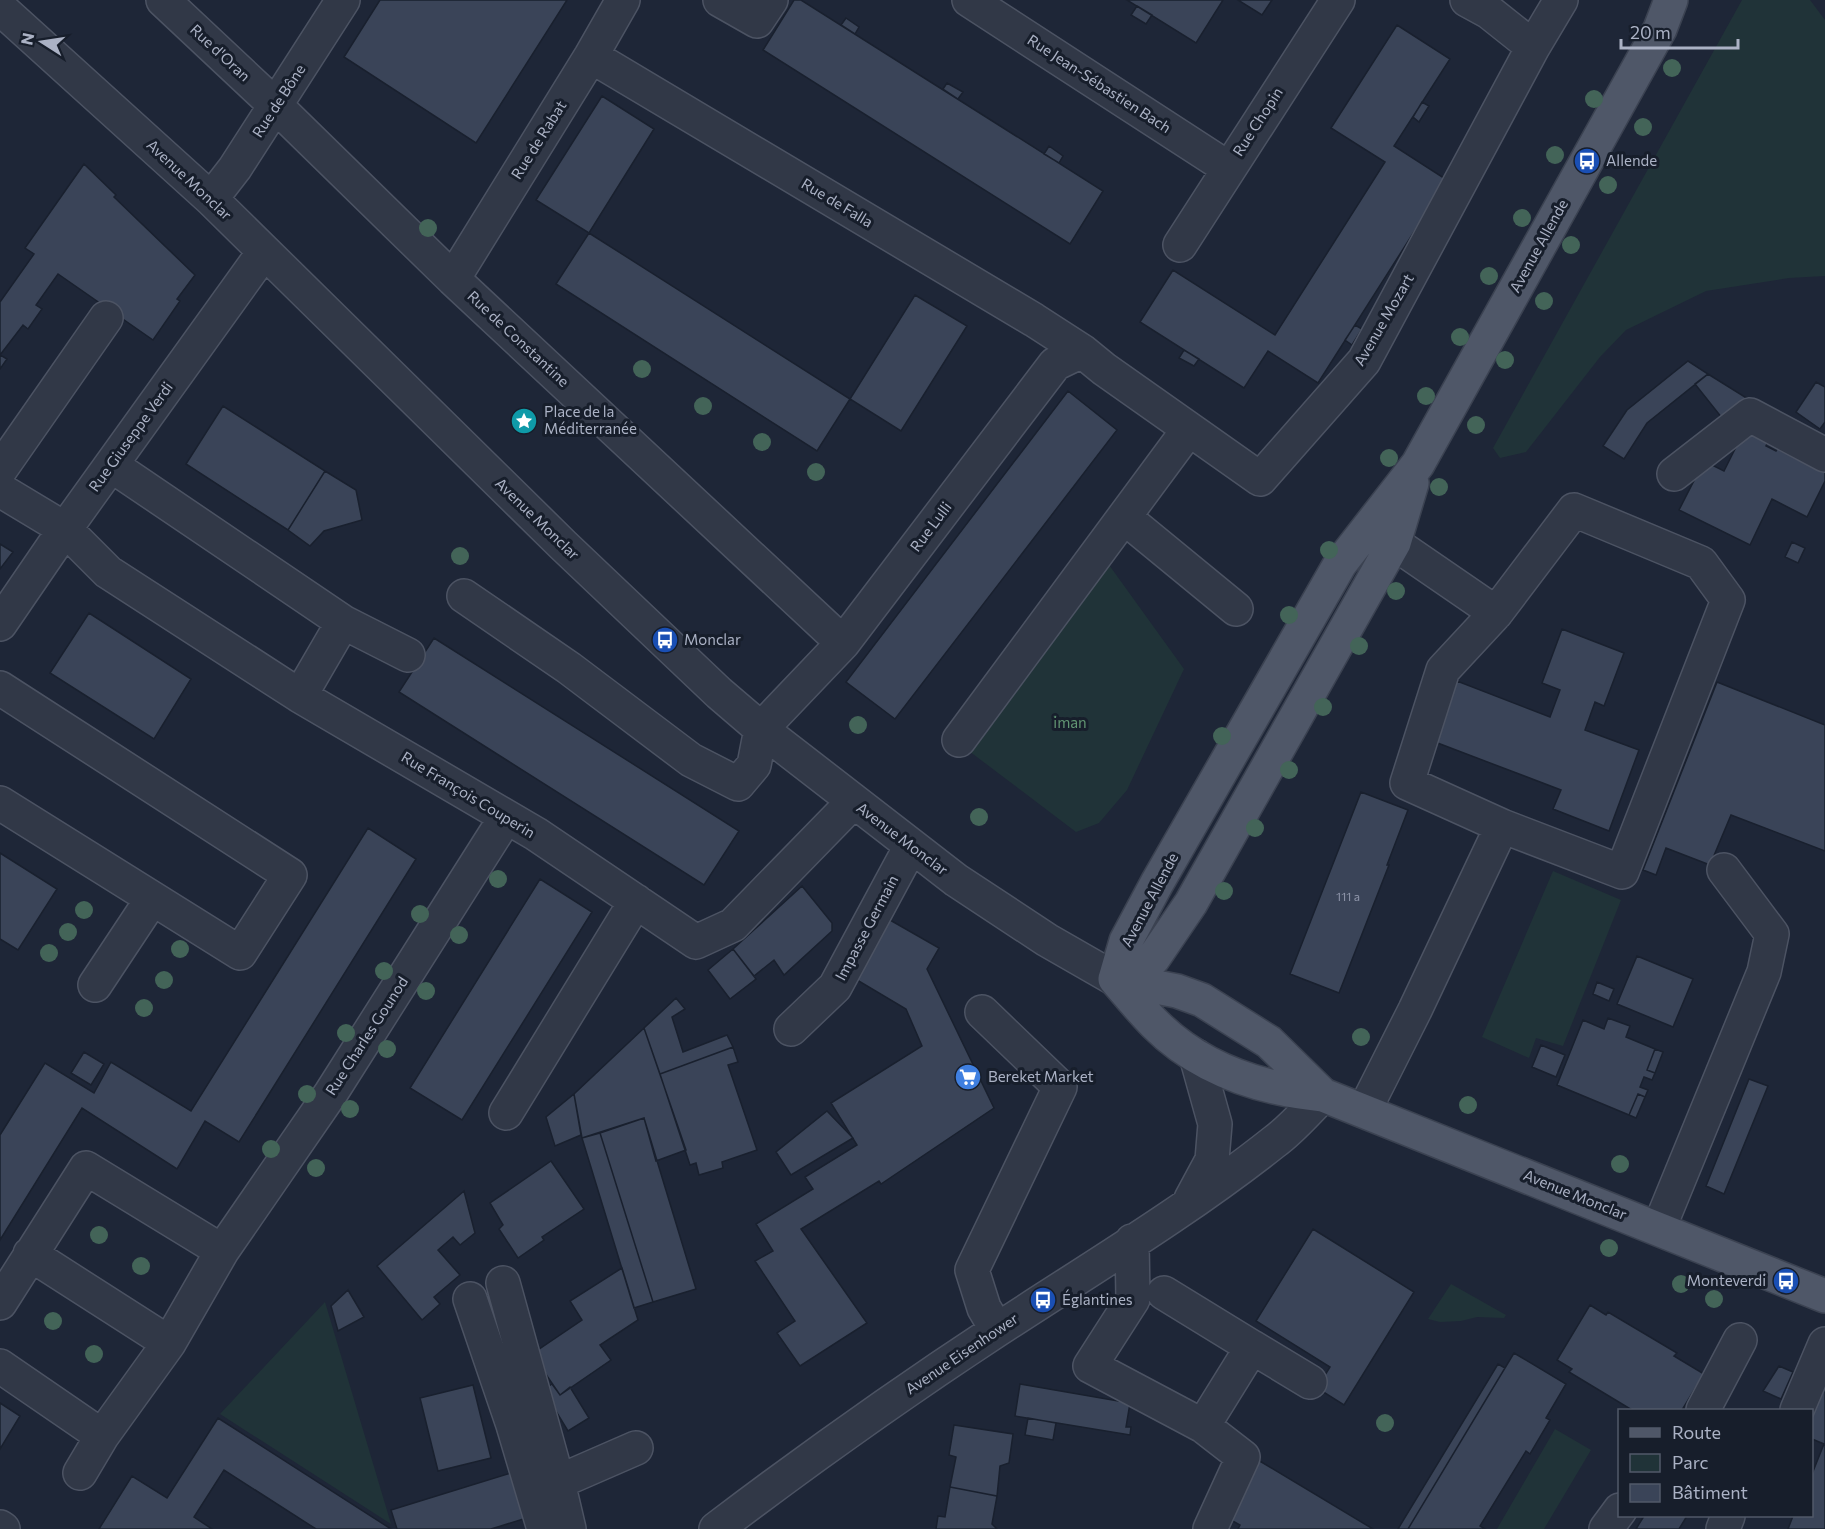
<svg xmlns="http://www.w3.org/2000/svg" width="1825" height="1529" viewBox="0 0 1825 1529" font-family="Commissioner,sans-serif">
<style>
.green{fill:#203338}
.building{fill:#3a4458;stroke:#19202e;stroke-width:1.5}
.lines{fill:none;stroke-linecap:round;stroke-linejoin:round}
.minor-casing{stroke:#4c5363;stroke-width:36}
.major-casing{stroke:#3b4251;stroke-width:36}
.minor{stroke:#313847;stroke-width:33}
.major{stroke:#4f5768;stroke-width:33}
.tree{fill:#436458}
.labels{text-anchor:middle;stroke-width:6;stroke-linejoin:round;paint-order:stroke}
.number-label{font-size:12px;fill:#8f96aa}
.street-label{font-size:15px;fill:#abb2c5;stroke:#171e2b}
.poi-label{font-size:15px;fill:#abb2c5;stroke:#171e2b;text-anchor:start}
.park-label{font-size:15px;fill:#629673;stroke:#171e2b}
</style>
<rect width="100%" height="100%" fill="#1e2637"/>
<!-- green -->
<path class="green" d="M1742,0H1810L1825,20V276L1789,278L1706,291L1626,330L1600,357L1526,452L1500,458L1493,448Z
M1099,551L1184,669L1127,790L1099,823L1076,832L965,748Z
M1553,871L1621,900L1563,1046L1536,1038L1529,1058L1482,1037Z
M1451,1284L1506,1315L1504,1318L1477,1317L1461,1321L1440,1322L1428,1319Z
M325,1302L391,1524L220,1414Z
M1555,1429L1591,1450L1544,1529H1497Z"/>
<!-- building -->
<path class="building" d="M380,0H567L476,143L344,57Z
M794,0H801L1103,191L1070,244L763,50Z
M1127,0H1223L1196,43Z
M1238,0H1272L1262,15Z
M1137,6L1152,15L1146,24L1131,15Z
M846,18L859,27L855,34L841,25Z
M1397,25L1450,59L1394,146L1447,180L1318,383L1268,351L1244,388L1140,322L1173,270L1275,335L1385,162L1331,128Z
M947,83L963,92L958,99L943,89Z
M602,96L654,129L589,233L536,200Z
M1422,102L1429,106L1419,122L1413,117Z
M1049,146L1063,156L1059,163L1044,154Z
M84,164L116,195L114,197L195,275L177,299L180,301L153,340L58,274L36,305L42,309L28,329L23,325L0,355L7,359L0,369V302L34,254L25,248Z
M589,233L850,399L817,451L556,284Z
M915,295L967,326L901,431L850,399Z
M1355,325L1362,329L1352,345L1345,340Z
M1184,350L1199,359L1194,366L1179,358Z
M1688,361L1708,374L1647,423L1624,459L1603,446L1627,410Z
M1708,374L1753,402L1726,423L1695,384Z
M1816,382L1825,387V422L1820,429L1796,412Z
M1068,391L1117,430L895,719L846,682Z
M223,406L325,471L288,530L186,464Z
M1748,423L1771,435L1766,446L1776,451L1782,440L1825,462V481L1807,517L1772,499L1750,545L1679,510L1704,461L1724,471Z
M325,471L356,490L362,520L324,531L310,546L288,530Z
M1792,542L1805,548L1798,563L1785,557Z
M0,544L13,552L0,569Z
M89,613L191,679L154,739L50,673Z
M1562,629L1624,653L1604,706L1595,702L1585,730L1639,750L1609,831L1553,809L1561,790L1435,742L1457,681L1550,717L1560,690L1542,683Z
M434,638L739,831L704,885L399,692Z
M1717,682L1825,725V851L1731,815L1710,865L1666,848L1656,875L1643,870Z
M1361,792L1408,810L1387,865H1389L1339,993L1290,974Z
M368,828L416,859L239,1142L205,1121L177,1169L82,1108L0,1240V1135L45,1063L94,1093L111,1062L191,1111Z
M0,853L57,889L18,950L0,939Z
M540,879L592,912L462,1120L410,1088Z
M802,886L832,923V931L784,975L774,960L754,976L733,949Z
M890,920L939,948L927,969L994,1108L881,1184L879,1181L801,1229L867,1323L800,1366L777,1333L795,1321L755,1261L773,1251L756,1224L813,1189L805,1177L857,1145L831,1103L922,1046L906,1009L857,980Z
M733,949L756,979L730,999L708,970Z
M1637,956L1693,979L1673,1027L1617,1004Z
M1597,982L1614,989L1609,1001L1593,994Z
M676,998L685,1009L672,1017L683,1052L727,1035L733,1047L660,1074L644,1028Z
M1608,1018L1630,1026L1626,1037L1655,1049L1647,1070L1655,1073L1652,1080L1644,1077L1640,1087L1648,1090L1645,1097L1638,1094L1629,1115L1557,1085L1583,1020L1604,1029Z
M644,1028L686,1150L656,1161L644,1118L582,1138L574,1094Z
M1541,1045L1565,1055L1556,1077L1532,1067Z
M733,1047L738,1062L728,1065L757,1150L722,1162L723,1168L699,1175L696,1163L690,1165L660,1074Z
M1655,1049L1663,1052L1655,1073L1647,1070Z
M84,1052L104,1064L91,1085L71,1073Z
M1749,1079L1768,1086L1724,1194L1706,1186Z
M574,1094L581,1135L555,1146L546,1117Z
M1638,1094L1645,1097L1636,1118L1629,1115Z
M827,1111L853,1138L791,1175L776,1152Z
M644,1118L696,1289L653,1302L600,1133Z
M600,1133L653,1302L634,1308L582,1138Z
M551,1161L584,1209L542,1237L544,1240L518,1258L499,1229L503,1225L490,1203Z
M464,1191L475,1233L460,1245L453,1237L438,1250L460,1275L434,1297L440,1304L422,1320L377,1266Z
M1313,1229L1414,1292L1344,1405L1317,1388L1330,1367L1256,1321Z
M622,1268L638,1320L600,1345L611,1360L560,1395L532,1354L582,1320L570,1301Z
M348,1290L364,1317L338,1331L331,1306Z
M1590,1305L1606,1315L1608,1312L1677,1353L1674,1356L1704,1374L1682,1410H1632L1569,1372L1572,1369L1557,1360Z
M1514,1353L1566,1384L1546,1418L1550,1420L1530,1454L1526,1451L1480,1526L1485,1529H1408Z
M1498,1364L1505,1368L1408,1529H1398Z
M1779,1366L1793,1372L1781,1399L1763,1391Z
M552,1384L560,1395L570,1387L589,1418L568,1431L543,1390Z
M1020,1384L1130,1403L1126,1427H1131L1130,1435L1015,1416Z
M473,1385L491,1458L438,1471L420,1398Z
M1825,1385V1529H1788L1793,1516H1812V1474L1824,1444L1812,1439V1412Z
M0,1403L20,1416L0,1449Z
M218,1418L391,1529H316L224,1470L194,1517L212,1529H99L132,1476L167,1498Z
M1028,1418L1056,1423L1053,1440L1025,1435Z
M954,1425L1013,1434L1009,1463L1000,1466L997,1496L950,1487L956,1457L949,1455Z
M1258,1460L1373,1529H1238L1240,1525L1224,1516Z
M517,1471L530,1517L491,1529H397L391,1510Z
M950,1487L997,1496L992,1524L997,1529H936L938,1516L945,1517Z
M1644,1516H1687L1679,1529H1636Z"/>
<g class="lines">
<defs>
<path id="minor" d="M163,0L276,106L453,279L843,643
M720,0L757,21L771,0
M969,0L1228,168
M0,8L211,199L563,545L719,693L761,729L956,880L1047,940L1115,979
M1533,47L1561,0
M591,56L1034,320L1082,351
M211,199L235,168L343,0
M1180,245L1338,0
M453,279L591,56L623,0
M111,465L343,622L300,696
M0,470L106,318
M1674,474L1750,415L1825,455
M0,490L65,529L108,572L300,696L536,834L696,942L733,925L853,802
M1124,517L1236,609
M1394,543L1496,613
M464,596L569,668L691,760L738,784L754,765L761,729L843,643L1055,364L1082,351L1104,369L1260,479L1364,361L1533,47L1489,12L1467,0
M343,622L408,655
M0,624L65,529L264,252
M0,688L290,875L240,953L0,803
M959,740L1189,429
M95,985L152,899
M982,1012L1060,1087L972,1270L984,1308L997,1330
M791,1029L835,987L911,846
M1364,1111L1415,1010L1502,826L1407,783L1443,670L1496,613L1574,510L1701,563L1728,600L1622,872L1502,826
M506,1113L636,901
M1191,1199L1212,1160L1215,1124L1196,1056
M1659,1228L1764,972L1772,934L1724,870
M1132,1241L1133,1299L1090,1366L1203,1426L1252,1347L1164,1293
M30,1254L169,1343
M503,1283L558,1482
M470,1299L513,1425L544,1529
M0,1303L86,1168L222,1251
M1252,1347L1310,1382
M0,1366L102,1436
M1703,1410L1740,1340
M1797,1410L1825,1344
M1203,1426L1243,1457L1210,1529
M80,1473L102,1436L169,1343L222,1251L331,1093L506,817
M0,1527L3,1529
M569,1529L558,1482L636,1448
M716,1529C807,1460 901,1393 997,1330C1090,1269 1187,1211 1274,1142C1292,1129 1307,1111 1323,1095
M1606,1529L1620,1510
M1723,1529L1728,1516"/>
<path id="major" d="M1115,979L1126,941L1157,883L1340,564L1418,464L1660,29L1671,0
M1115,979C1128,994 1141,1010 1155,1024C1200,1069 1262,1089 1323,1095L1825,1296
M1115,979L1153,959L1191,903L1394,543L1412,483
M1115,979L1177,991L1202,1000L1269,1042L1323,1095"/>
</defs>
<!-- minor casing -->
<use href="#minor" class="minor-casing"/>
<!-- major casing -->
<use href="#major" class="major-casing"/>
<!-- minor -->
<use href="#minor" class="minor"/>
<!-- major -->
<use href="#major" class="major"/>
</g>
<!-- trees -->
<g class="tree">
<circle cx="1672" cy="68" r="9"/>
<circle cx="1594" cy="99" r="9"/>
<circle cx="1643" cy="127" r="9"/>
<circle cx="1555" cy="155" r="9"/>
<circle cx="1608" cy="185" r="9"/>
<circle cx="1522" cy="218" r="9"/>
<circle cx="428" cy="228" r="9"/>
<circle cx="1571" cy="245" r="9"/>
<circle cx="1489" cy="276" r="9"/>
<circle cx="1544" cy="301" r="9"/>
<circle cx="1460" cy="337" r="9"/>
<circle cx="1505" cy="360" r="9"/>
<circle cx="642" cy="369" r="9"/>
<circle cx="1426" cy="396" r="9"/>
<circle cx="703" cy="406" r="9"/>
<circle cx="1476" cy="425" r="9"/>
<circle cx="762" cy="442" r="9"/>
<circle cx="1389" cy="458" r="9"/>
<circle cx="816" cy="472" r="9"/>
<circle cx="1439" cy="487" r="9"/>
<circle cx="1329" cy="550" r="9"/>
<circle cx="460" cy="556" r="9"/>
<circle cx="1396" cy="591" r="9"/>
<circle cx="1289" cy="615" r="9"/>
<circle cx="1359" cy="646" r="9"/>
<circle cx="1323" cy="707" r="9"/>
<circle cx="858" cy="725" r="9"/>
<circle cx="1222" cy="736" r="9"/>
<circle cx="1289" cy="770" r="9"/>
<circle cx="979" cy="817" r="9"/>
<circle cx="1255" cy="828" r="9"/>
<circle cx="498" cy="879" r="9"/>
<circle cx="1224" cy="891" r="9"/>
<circle cx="84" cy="910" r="9"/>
<circle cx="420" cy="914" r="9"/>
<circle cx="68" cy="932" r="9"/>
<circle cx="459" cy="935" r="9"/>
<circle cx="180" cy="949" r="9"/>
<circle cx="49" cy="953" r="9"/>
<circle cx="384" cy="971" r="9"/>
<circle cx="164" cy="980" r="9"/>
<circle cx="426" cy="991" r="9"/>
<circle cx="144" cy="1008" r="9"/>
<circle cx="346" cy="1033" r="9"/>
<circle cx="1361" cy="1037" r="9"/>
<circle cx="387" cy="1049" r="9"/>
<circle cx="307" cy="1094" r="9"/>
<circle cx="1468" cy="1105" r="9"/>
<circle cx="350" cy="1109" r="9"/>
<circle cx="271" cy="1149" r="9"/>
<circle cx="1620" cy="1164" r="9"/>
<circle cx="316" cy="1168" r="9"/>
<circle cx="99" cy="1235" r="9"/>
<circle cx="1609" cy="1248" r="9"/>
<circle cx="141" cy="1266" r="9"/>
<circle cx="1681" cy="1284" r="9"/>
<circle cx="1714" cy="1299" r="9"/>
<circle cx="53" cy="1321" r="9"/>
<circle cx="94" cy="1354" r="9"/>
<circle cx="1385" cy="1423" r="9"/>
</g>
<!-- icons -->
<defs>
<symbol id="bus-disc" viewBox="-11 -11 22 22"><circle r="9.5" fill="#1a4fb4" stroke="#171e2b"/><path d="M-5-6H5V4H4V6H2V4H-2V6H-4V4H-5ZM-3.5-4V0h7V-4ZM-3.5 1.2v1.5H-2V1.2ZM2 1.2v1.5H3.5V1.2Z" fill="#fff"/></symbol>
<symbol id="sight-disc" viewBox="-11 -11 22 22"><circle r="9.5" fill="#0f9aa8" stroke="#171e2b"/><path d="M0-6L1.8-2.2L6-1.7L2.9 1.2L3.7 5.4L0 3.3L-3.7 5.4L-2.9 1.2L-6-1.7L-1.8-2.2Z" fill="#fff"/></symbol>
<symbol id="supermarket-disc" viewBox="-11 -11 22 22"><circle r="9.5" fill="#3f7fe0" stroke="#171e2b"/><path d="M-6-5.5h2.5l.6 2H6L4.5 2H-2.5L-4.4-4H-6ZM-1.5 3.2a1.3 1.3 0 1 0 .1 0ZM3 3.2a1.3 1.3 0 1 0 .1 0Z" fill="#fff"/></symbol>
</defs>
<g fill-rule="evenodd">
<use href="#bus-disc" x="1572" y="146" width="30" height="30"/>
<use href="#sight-disc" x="509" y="406" width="30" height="30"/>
<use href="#bus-disc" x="650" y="625" width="30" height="30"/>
<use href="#supermarket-disc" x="953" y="1062" width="30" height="30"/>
<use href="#bus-disc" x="1771" y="1266" width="30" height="30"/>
<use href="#bus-disc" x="1028" y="1285" width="30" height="30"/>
</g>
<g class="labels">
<!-- number labels -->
<g class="number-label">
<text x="1348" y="901">111 a</text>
</g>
<!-- street labels -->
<g class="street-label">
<text transform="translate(220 53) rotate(43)" y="5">Rue d'Oran</text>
<text transform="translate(1099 84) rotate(33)" y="5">Rue Jean-Sébastien Bach</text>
<text transform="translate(279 101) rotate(-57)" y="5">Rue de Bône</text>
<text transform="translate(1258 122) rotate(-57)" y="5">Rue Chopin</text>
<text transform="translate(539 140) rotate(-58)" y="5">Rue de Rabat</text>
<text transform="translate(189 180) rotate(43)" y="5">Avenue Monclar</text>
<text transform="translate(837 203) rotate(31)" y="5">Rue de Falla</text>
<text transform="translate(1539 246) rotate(-61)" y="5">Avenue Allende</text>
<text transform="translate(1384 320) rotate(-60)" y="5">Avenue Mozart</text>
<text transform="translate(518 339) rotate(43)" y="5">Rue de Constantine</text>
<text transform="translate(131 437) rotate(-54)" y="5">Rue Giuseppe Verdi</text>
<text transform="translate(537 519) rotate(44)" y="5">Avenue Monclar</text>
<text transform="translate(931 527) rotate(-53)" y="5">Rue Lulli</text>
<text transform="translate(468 795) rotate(31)" y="5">Rue François Couperin</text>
<text transform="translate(902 839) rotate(37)" y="5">Avenue Monclar</text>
<text transform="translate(1150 900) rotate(-62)" y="5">Avenue Allende</text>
<text transform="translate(867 928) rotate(-62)" y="5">Impasse Germain</text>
<text transform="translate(367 1036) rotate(-57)" y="5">Rue Charles Gounod</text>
<text transform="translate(1575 1195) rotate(22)" y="5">Avenue Monclar</text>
<text transform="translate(962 1354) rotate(-34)" y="5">Avenue Eisenhower</text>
</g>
<!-- poi labels -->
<g class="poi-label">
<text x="1606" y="166">Allende</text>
<text x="544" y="417">Place de la<tspan x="544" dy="17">Méditerranée</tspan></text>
<text x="684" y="645">Monclar</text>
<text x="988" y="1082">Bereket Market</text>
<text x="1766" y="1286" text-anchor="end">Monteverdi</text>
<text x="1062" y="1305">Églantines</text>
</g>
<!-- park labels -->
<g class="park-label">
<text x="1070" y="728">iman</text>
</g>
</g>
<!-- legend -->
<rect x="1618" y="1409" width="195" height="108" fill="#171e2b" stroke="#525969" stroke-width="1.5"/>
<rect x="1630" y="1428" width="30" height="9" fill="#4f5768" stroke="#525969" stroke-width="1.5"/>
<text x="1672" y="1439" font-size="18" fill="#abb2c5">Route</text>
<rect x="1630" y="1454" width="30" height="18" fill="#203338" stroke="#525969" stroke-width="1.5"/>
<text x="1672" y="1469" font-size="18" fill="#abb2c5">Parc</text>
<rect x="1630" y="1484" width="30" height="18" fill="#3a4458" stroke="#525969" stroke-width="1.5"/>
<text x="1672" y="1499" font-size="18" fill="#abb2c5">Bâtiment</text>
<!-- north arrow -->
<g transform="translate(42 42) rotate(282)" stroke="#171e2b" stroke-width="4.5" paint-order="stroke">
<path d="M0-4.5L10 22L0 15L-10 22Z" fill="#abb2c5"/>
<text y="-9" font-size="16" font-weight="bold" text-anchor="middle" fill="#abb2c5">N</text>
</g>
<!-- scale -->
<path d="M1621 39v9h117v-9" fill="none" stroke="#abb2c5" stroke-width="3"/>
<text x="1630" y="39" font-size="18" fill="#abb2c5" stroke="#171e2b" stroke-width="4.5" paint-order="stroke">20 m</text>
</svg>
